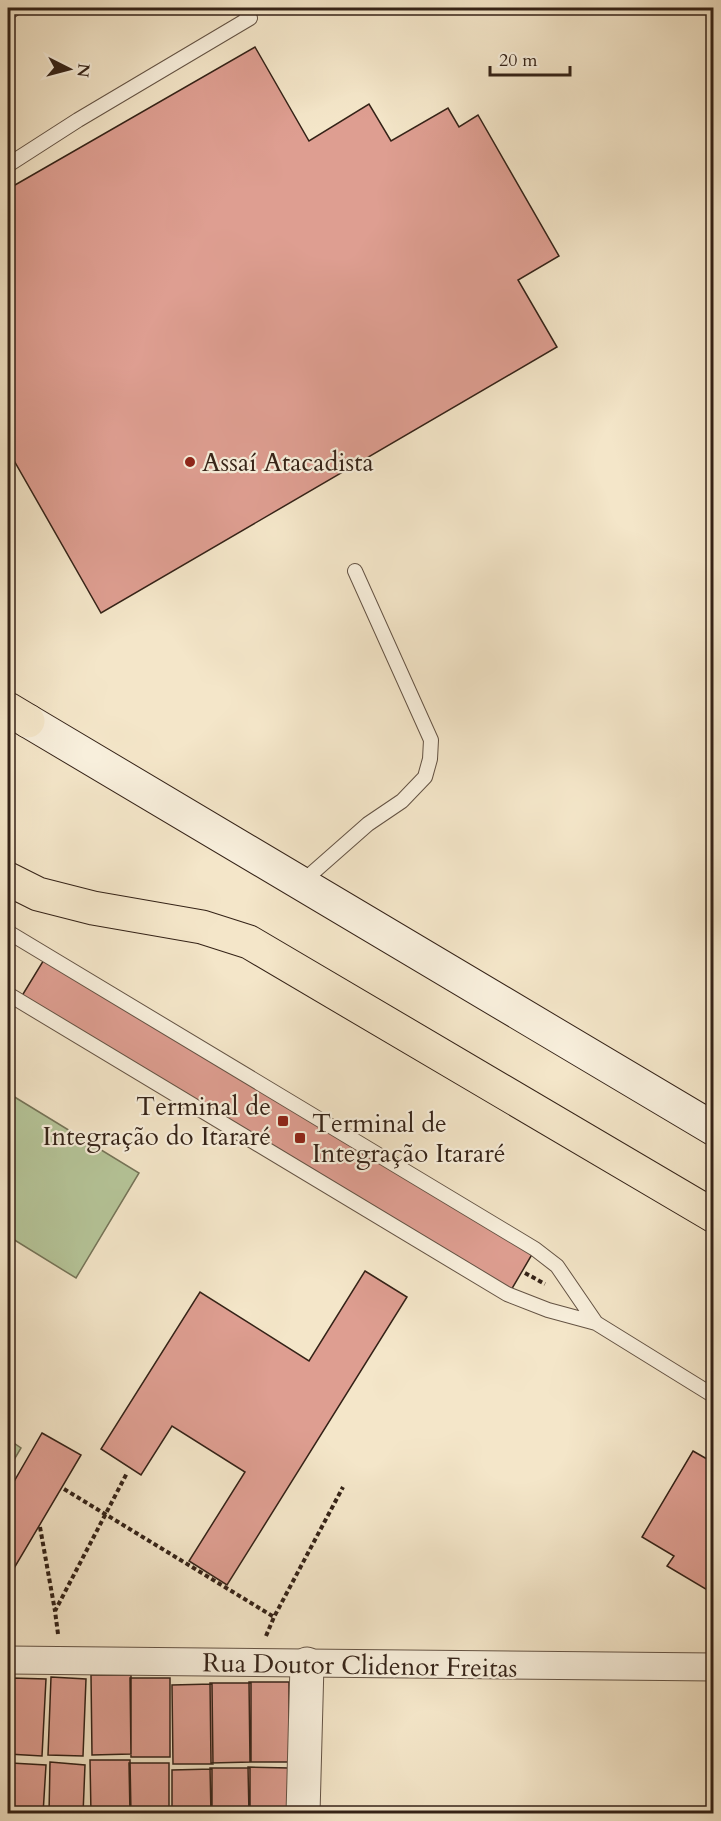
<svg xmlns="http://www.w3.org/2000/svg" width="721" height="1821" viewBox="0 0 721 1821" font-family="Cardo,serif">
<style>
.green{fill:#b6c69a;stroke:#757458;stroke-width:1.5}
.building{fill:#de9e91;stroke:#342217;stroke-width:1.5}
.lines{fill:none;stroke-linecap:round;stroke-linejoin:round}
.service-casing{stroke:#645344;stroke-width:16}
.minor-casing{stroke:#645344;stroke-width:29}
.tertiary-casing{stroke:#645344;stroke-width:35}
.secondary-casing{stroke:#342217;stroke-width:35}
.trunk-casing{stroke:#342217;stroke-width:35}
.path{stroke:#342217;stroke-width:4;stroke-dasharray:4.5 3;stroke-linecap:butt}
.service{stroke:#f8efdc;stroke-width:14}
.minor{stroke:#f8efdc;stroke-width:27}
.tertiary{stroke:#f8efdc;stroke-width:33}
.secondary{stroke:#f8efdc;stroke-width:33}
.trunk{stroke:#f4e6c9;stroke-width:33}
.poi-dot{fill:#8f2418;stroke:#f8efdc;stroke-width:2}
.labels{text-anchor:middle;stroke-width:4.5;stroke-linejoin:round;paint-order:stroke}
.poi-label{font-size:26px;fill:#342217;stroke:#f8efdc;text-anchor:start}
.street-label{font-size:26px;fill:#342217;stroke:#f8efdc}
</style>
<rect width="100%" height="100%" fill="#f4e6c9"/>
<filter id="stains"><feTurbulence type="fractalNoise" baseFrequency=".00333" numOctaves="4"/><feColorMatrix values="0 0 0 0 .2 0 0 0 0 .09 0 0 0 0 .02 0 0 0 .5 -.17"/></filter>
<radialGradient id="worn" r=".72"><stop offset=".6" stop-color="#630" stop-opacity="0"/><stop offset="1" stop-color="#630" stop-opacity=".3"/></radialGradient>
<!-- green -->
<path class="green" d="M8,1093L139,1173L76,1278L8,1236Z
M8,1439L21,1448L8,1470Z"/>
<!-- building -->
<path class="building" d="M255,47L309,141L369,104L391,141L448,108L459,127L478,115L559,256L518,280L557,347L101,613L8,450V189Z
M45,958L534,1251L510,1292L20,999Z
M365,1271L407,1297L227,1585L189,1561L245,1472L172,1426L141,1475L101,1449L200,1292L309,1361Z
M42,1433L81,1455L13,1570L8,1567V1492Z
M693,1451L714,1463V1594L667,1566L674,1556L642,1537Z
M91,1675H131V1754L92,1755Z
M51,1677L86,1679L83,1756L48,1755Z
M12,1678L46,1679L42,1756L8,1754Z
M130,1678H170V1757H131Z
M249,1682H289V1762H250Z
M210,1683H251V1762L211,1763Z
M212,1684L213,1764H173L172,1685Z
M90,1760H130L131,1814H91Z
M50,1762L85,1765L83,1814H49Z
M11,1763L46,1765L43,1814H9Z
M129,1763H169V1814H130Z
M248,1767L289,1768V1814H249Z
M210,1768H250V1814H211Z
M212,1769V1814H172V1770Z"/>
<g class="lines">
<defs>
<path id="service" d="M8,13L15,8
M8,165L78,120L250,18L243,8
M301,883L368,824L402,801L425,777L430,759L431,740L355,571
M8,932L535,1249L557,1266L596,1323
M8,994L507,1294L548,1310L596,1323L714,1396"/>
<path id="minor" d="M8,1660L714,1667"/>
<path id="tertiary" d="M303,1814L307,1664"/>
<path id="secondary" d="M28,721L714,1129"/>
<path id="trunk" d="M8,709L28,721
M8,879L38,894L93,908L202,927L249,942L714,1216"/>
</defs>
<!-- service casing -->
<use href="#service" class="service-casing"/>
<!-- minor casing -->
<use href="#minor" class="minor-casing"/>
<!-- tertiary casing -->
<use href="#tertiary" class="tertiary-casing"/>
<!-- secondary casing -->
<use href="#secondary" class="secondary-casing"/>
<!-- trunk casing -->
<use href="#trunk" class="trunk-casing"/>
<!-- path -->
<path class="path" d="M525,1273L545,1284
M64,1489L274,1617
M40,1527L55,1611
M58,1634L55,1611L127,1473
M266,1636L274,1617L343,1487"/>
<!-- service -->
<use href="#service" class="service"/>
<!-- minor -->
<use href="#minor" class="minor"/>
<!-- tertiary -->
<use href="#tertiary" class="tertiary"/>
<!-- secondary -->
<use href="#secondary" class="secondary"/>
<!-- trunk -->
<use href="#trunk" class="trunk"/>
</g>
<!-- markers -->
<g class="poi-dot">
<circle cx="190" cy="462" r="6"/>
<rect x="277" y="1115" width="12" height="12" rx="3"/>
<rect x="294" y="1132" width="12" height="12" rx="3"/>
</g>
<g class="labels">
<!-- poi labels -->
<g class="poi-label">
<text x="202" y="471">Assaí Atacadista</text>
<text x="271" y="1115" text-anchor="end">Terminal de<tspan x="271" dy="30">Integração do Itararé</tspan></text>
<text x="312" y="1132">Terminal de<tspan x="312" dy="30">Integração Itararé</tspan></text>
</g>
<!-- street labels -->
<g class="street-label">
<text transform="translate(360 1665) rotate(1)" y="9">Rua Doutor Clidenor Freitas</text>
</g>
</g>
<!-- margin -->
<rect width="721" height="1821" fill="none" stroke="#f4e6c9" stroke-width="30"/>
<rect x="9" y="9" width="703" height="1803" fill="none" stroke="#342217" stroke-width="3"/>
<rect x="15" y="15" width="691" height="1791" fill="none" stroke="#342217" stroke-width="1.5"/>
<!-- north arrow -->
<g transform="translate(69 69) rotate(96)" stroke="#f8efdc" stroke-width="4.5" paint-order="stroke">
<path d="M0-4.5L10 22L0 15L-10 22Z" fill="#342217"/>
<text y="-9" font-size="16" font-weight="bold" text-anchor="middle" fill="#342217">N</text>
</g>
<!-- scale -->
<path d="M490 66v9h80v-9" fill="none" stroke="#342217" stroke-width="3"/>
<text x="499" y="66" font-size="18" fill="#342217" stroke="#f8efdc" stroke-width="4.5" paint-order="stroke">20 m</text>
<rect width="100%" height="100%" filter="url(#stains)"/>
<rect width="100%" height="100%" fill="url(#worn)"/>
</svg>
